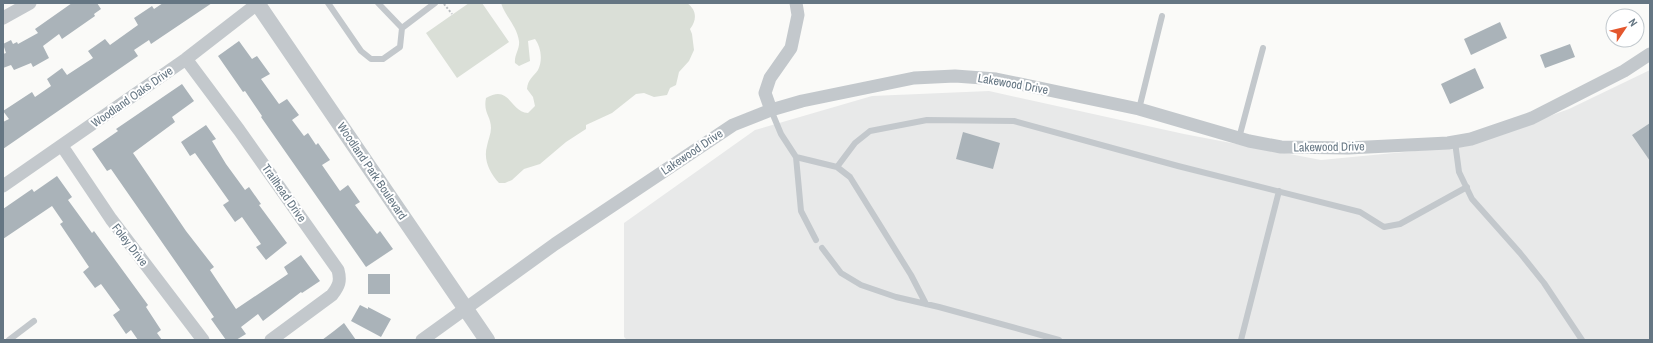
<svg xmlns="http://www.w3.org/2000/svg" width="1653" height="343" viewBox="0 0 1653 343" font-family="'Archivo Narrow',sans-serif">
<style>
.built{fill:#e8e9e9}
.green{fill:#dadfd7}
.building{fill:#aab3b9}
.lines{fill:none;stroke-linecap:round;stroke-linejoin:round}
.path{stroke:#bbbfc2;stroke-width:2;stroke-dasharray:2 2;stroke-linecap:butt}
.service{stroke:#c3c8cc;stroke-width:6}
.minor{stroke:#c3c8cc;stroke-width:13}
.tertiary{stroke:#c3c8cc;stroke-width:16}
.labels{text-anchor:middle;stroke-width:4;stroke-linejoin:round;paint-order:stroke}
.street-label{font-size:12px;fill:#657683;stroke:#fff}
</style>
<rect width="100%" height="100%" fill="#fafaf8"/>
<!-- built -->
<path class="built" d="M1650,70V340H627L624,337V223L755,130L872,96L989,91L1184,134L1321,160L1467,146L1569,109Z"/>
<!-- green -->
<path class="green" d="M469,3H482L509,42L457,78L426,33Z
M501,3H687C697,10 697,20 690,29L692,34L694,50L689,61L679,72L676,85L670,88L667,95L654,97L644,93L636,94L612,113L586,125V129L566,142L540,164L524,169L512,180L505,183H499C490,173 483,160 487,146C488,140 491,134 491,128C491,116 483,113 486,98C510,84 509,111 528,113L535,106L533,97L527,89C528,79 533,77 538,70C543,60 541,47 535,39L528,41L530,61L519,66L515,63C514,55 520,49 519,41C517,26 505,16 501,3Z"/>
<!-- building -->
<path class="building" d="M72,3H97L101,9L94,14L95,16L62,39L59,34L43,46L49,58L33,67L31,63L14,70L11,65L3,68V54L6,53L3,44L11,40L13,44L17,42L18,44L38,33L35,29Z
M163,3H212L151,44L149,40L134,50L138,56L3,149V122L9,119L3,111L32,92L35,97L51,86L47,79L62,68L67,75L93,58L88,51L105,39L110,45L138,25L134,18L152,6L154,9Z
M1500,22L1507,38L1471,55L1464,39Z
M239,41L252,59L257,56L270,74L261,79L279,104L287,99L299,115L292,120L304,136L308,133L316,145L318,143L330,160L322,165L340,191L348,185L360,202L355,205L377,234L380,231L393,249L366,267L261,117L262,116L245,91L243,92L218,56Z
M1570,44L1575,57L1545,68L1540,55Z
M1475,68L1484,88L1450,104L1441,84Z
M182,84L194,101L172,117L175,122L133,153L186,231L214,267L210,270L236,309L288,274L284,267L301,255L320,281L302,293L301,292L263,321L258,314L241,327L246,334L236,340H226L211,319L214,317L111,169L107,171L92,149L118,131L116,129Z
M1650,123V161L1632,135Z
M206,125L216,139L212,141L226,164L245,190L249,187L261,204L259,205L287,243L266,260L256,247L261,244L242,217L235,222L223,205L229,201L195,153L190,156L181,142Z
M963,132L1000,143L993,169L956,159Z
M57,176L72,197L68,200L92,233L94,231L148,305L146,307L161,330L157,333L162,340H138L131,330L126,334L113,315L120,310L101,284L95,288L83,272L89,267L60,224L63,222L52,206L3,239V209L32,189L34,192Z
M368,274H390V294H368Z
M360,305L368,309V307L391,319L381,337L351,321Z
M344,323L356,340H322L334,331Z"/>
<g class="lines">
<!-- path -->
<path class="path" d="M444,4L452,14"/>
<!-- service -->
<path class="service" d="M328,3L361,51L371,59H383L400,47L402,28L378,3
M402,28L435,3
M1139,109L1162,16
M771,110L781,134L796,157L801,211L816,240
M1239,138L1263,48
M1455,142L1459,172L1472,199L1520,253L1544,283L1582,340
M796,157L837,167L850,177L911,275L926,304
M837,167L855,143L870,131L927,120L1014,121L1178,166L1360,212L1384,227L1400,224L1467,187
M822,248L841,273L861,285L896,297L939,307L1059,340
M9,340L34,321
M1241,340L1279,191"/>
<!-- minor -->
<path class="minor" d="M3,18L30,3
M186,59L239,130L338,270C341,281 339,286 332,295L271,340
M771,110L765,93L770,78L791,48L798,15L796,3
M62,146L111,219L203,340
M3,186L186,59L257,4
M422,340L555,244L733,125L771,110L802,101L914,78L955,76L996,79L1139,109L1249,141L1281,147L1348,148L1448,143L1471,139L1532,118L1624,71L1650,54"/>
<!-- tertiary -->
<path class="tertiary" d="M257,3L487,340"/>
</g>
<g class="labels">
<!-- street labels -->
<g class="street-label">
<text transform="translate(1013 84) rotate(10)" y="4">Lakewood Drive</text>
<text transform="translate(132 97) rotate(-35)" y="4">Woodland Oaks Drive</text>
<text transform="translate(1329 147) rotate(-1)" y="4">Lakewood Drive</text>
<text transform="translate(692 152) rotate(-34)" y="4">Lakewood Drive</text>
<text transform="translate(372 171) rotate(56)" y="4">Woodland Park Boulevard</text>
<text transform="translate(284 193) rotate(55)" y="4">Trailhead Drive</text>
<text transform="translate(130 245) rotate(52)" y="4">Foley Drive</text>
</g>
</g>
<!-- border -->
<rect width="1653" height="343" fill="none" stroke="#657683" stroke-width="8"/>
<!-- north arrow -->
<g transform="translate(1625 28) rotate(55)"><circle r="19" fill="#ffffff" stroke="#c1c8cd"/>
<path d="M0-3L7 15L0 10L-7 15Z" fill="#e4572e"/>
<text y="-6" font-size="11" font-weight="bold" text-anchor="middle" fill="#657683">N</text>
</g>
</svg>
